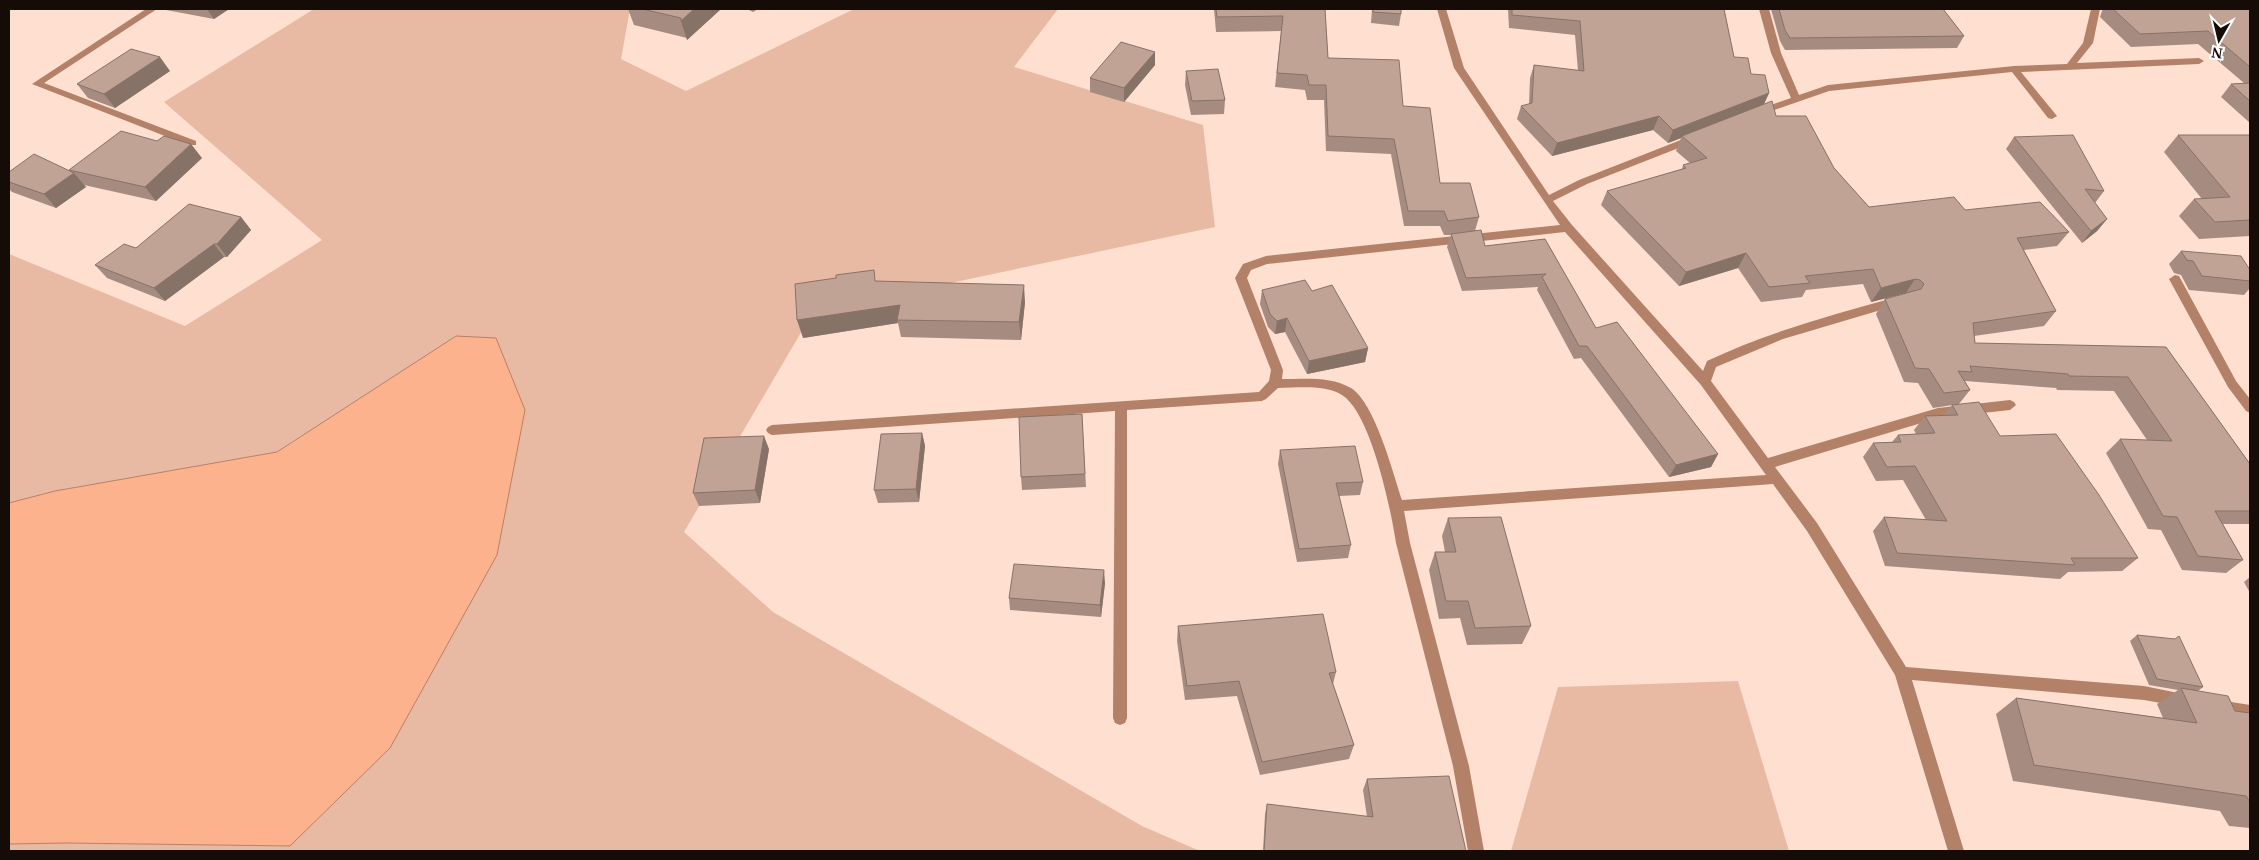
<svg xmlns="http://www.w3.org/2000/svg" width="2259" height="860" viewBox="0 0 2259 860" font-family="'Noto Serif',serif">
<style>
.green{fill:#e8baa4}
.water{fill:#fdb28e;stroke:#b88066}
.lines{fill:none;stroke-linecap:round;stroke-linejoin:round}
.minor{fill:#b38168;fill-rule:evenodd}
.wall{fill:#a68c80}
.shaded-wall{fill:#877268}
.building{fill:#c1a395;stroke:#877268}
</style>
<rect width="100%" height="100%" fill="#ffdfd0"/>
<!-- green -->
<path class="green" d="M314,9H630L621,59L686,91L854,9H1058L1014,67L1203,125L1215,227L813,312L684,532L773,612L1142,826L1200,851H9V844L66,843L290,846L456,336L277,452L55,491L9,503V254L185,326L322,240L164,102Z
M1738,681L1789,851H1511L1558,687Z"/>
<!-- water -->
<path class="water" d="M456,336L496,338L525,410L497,555L390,748L290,846L66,843L9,844V503L55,491L277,452Z"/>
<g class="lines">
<!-- minor -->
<path class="minor" d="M146,9H157L44,83L196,141V145H188L32,84Z
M747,9H758L753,12Z
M1437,9H1446L1464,68L1549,195L1579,180L1691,136H1699V140L1587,184L1553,201L1572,225L1703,371L1707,361C1768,332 1832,315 1897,297L1901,298L1903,301L1901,304L1783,339L1716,367L1711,381L1768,458L1938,408L2010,400L2014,402L2016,405L2010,410L1938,418L1775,467L1817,523L1906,667L2144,686L2188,695L2190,700L2188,705L2183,707L2144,700L1912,680L1964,851H1948L1895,675L1807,531L1773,484L1404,511L1410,543L1469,766L1484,851H1468L1453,766L1396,543C1391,510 1371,413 1342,395C1324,384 1297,388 1278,388L1266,399L1262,401L1127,410V718L1125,723L1120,725L1115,723L1113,718L1115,411L772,435L768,433L766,430L768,427L772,425L1259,392L1269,381L1271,370L1235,278L1243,264L1266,256L1560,225L1454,68ZM1565,232L1701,385L1766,475L1402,500C1393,473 1375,403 1351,388C1331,376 1304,379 1282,379L1283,370L1247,278L1251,270L1267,264Z
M1759,9H1769L1781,53L1799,95L1828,85L2014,66L2067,64L2083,43L2091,9H2100L2093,43L2077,63L2199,58L2204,61L2199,64L2021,72L2057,116L2052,119L2048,118L2012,72L1829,91L1757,116L1752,113L1754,111L1791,98L1771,53Z
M2175,275L2179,276L2236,381L2250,399V413L2246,411L2228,387L2169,279Z
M2219,700L2250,705V719L2214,712L2212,707L2214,702Z"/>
</g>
<!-- wall -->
<path class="wall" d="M164,9H229L214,19L166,10Z
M628,9H721L687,40V38L634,25Z
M1214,9H1325L1328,58L1403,106L1440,183L1479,217L1475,231L1485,246L1545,239L1596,328L1718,454L1711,467L1669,477L1581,358L1574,359L1537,290L1538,287L1462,291L1447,247L1451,235H1444L1440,226H1404L1391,154L1326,151L1324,100H1307L1305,90L1275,87L1281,31L1216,32Z
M1372,9H1401V14L1399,26L1371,23Z
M1508,9H1724L1734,57L1769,93L1764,104L1776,116L1834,168L1869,207L1965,210L2069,232L2057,246L2024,250L2056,311L2044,326L1974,336L1975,343L2166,347L2250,464V524H2223L2243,560L2226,573L2182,570L2161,530L2148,529L2106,453L2120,439L2147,440L2114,391L2057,390L2056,388L1965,381L1970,390L1959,404L1933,408L1918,383L1904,382L1876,314L1885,299L1906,293L1871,302L1863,284L1806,290L1802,297L1761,302L1738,268L1679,286L1601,205L1607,191L1682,169L1683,165L1690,163L1676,151L1681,138L1668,143L1653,130L1552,156L1517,119L1521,106L1529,104L1530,78L1534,65L1578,71L1575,35L1509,28Z
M1771,9H1943L1964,36L1957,48L1785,50L1780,41Z
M2103,9H2250V123L2221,97L2231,84L2244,83L2198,44L2131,47L2100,17L2102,11Z
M1155,52V65L1124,102L1090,92V78Z
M170,71L115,108L88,98L77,84Z
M1186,71L1225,100L1224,114L1191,115L1185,85Z
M2178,135H2250V236L2199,239L2179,216L2194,199H2202L2164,152Z
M2014,137L2104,191L2095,203L2107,219L2097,231L2082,243L2006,149Z
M202,158L156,201L84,185L86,187L56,208L12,192L9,189V172L69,171Z
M241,217L251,230L227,257H224L165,301L107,278L95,265L136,248Z
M2181,251L2250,270V288L2244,295L2189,290L2181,275L2174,273L2169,264Z
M876,281L1025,302L1021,340L901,337L898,323L803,338Z
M1262,290L1312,291L1368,348L1365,362L1307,374L1285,332L1275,334L1268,327L1260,304Z
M1952,405L2000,436L2138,558L2122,571L2068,572L2060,579L1885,566L1873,531L1884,517L1926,520L1903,480L1876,481L1863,457L1873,443L1892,442L1898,435L1916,434L1914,430L1925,416L1944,415Z
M1082,414L1086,487L1022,490L1021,477Z
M922,433L925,446L919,502L878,503L874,490Z
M769,449L760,503L699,506L693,493Z
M1280,450L1363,482L1360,495L1339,496L1351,545L1348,558L1297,562L1278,464Z
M1448,518L1531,626L1522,644L1467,645L1460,618L1439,619L1429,570L1435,552H1445L1442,536Z
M2250,577V593L2244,582Z
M1105,583L1101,617L1010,610L1009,598Z
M1178,626L1336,672L1333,684L1354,745L1349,759L1260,775L1237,696L1185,700L1177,641Z
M2137,635L2203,687L2198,691L2235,711L2250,713V828L2229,826L2220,811L2013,781L1996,714L2016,698L2163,718L2157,704L2178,690L2149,685L2130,641Z
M1367,779L1466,851H1263L1265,814L1267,804L1367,817L1363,790Z"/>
<!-- shaded-wall -->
<path class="shaded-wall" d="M207,9H229L214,19Z
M694,9H721L687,40L681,21Z
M1155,52V65L1124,102V88Z
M160,57L170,71L115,108L104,94Z
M1769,93L1763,106L1682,136L1681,138L1668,143L1673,130Z
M1659,116L1653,130L1552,156L1557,143Z
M191,144L202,158L156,201L145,187Z
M74,173L86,187L56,208L44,194Z
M241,217L251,230L227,257L217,244Z
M2107,219L2097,231L2082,243L2091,231Z
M214,244L224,257L165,301L154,288Z
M1746,253L1738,268L1679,286L1686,272Z
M1915,279L1906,293L1871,302L1881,288Z
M1024,285L1025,302L1021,340L1019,322Z
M900,305L897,320L898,323L803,338L797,320Z
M1287,318L1285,332L1275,334L1277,321Z
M1368,348L1365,362L1307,374L1309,361Z
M922,433L925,446L919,502L916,489Z
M764,436L769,449L760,503L755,490Z
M1718,454L1711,467L1669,477L1676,465Z
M1104,570L1105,583L1101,617L1100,605Z"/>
<!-- building -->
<path class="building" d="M642,9H694L681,21V18Z
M1216,9H1325L1328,58L1399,60L1403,106L1430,108L1440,183H1470L1479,217L1448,221L1444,211H1408L1394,139L1328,136L1326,85H1309L1307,75L1277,73L1283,16L1217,17Z
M1373,9H1401V14L1373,12Z
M1512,9H1724L1734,57L1748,58L1751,74L1765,75L1769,93L1673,130L1659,116L1557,143L1521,106L1532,103L1534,65L1584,71L1580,21L1512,15Z
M1779,9H1943L1964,36L1790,38L1785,30Z
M2113,9H2250V67L2208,31L2140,34Z
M1121,42L1155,52L1124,88L1090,78Z
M131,49L160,57L104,94L77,84Z
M1218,69L1225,100L1192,101L1186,71Z
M2250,83V101L2231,84Z
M1772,101L1776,116H1806L1834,168L1869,207L1954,197L1965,210L2040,202L2069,232L2017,238L2056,311L1973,323L1975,343L2166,347L2250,464V511H2215L2243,560L2198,556L2177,517L2163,516L2120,439L2172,441L2128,377L2069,376L2068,374L1970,366L1972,372L1958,371L1970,390L1944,393L1929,369L1915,368L1885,299L1921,289L1924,284L1920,280L1915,279L1881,288L1873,269L1805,276L1810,283L1769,287L1746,253L1686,272L1607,191L1686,168L1683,165L1707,158L1682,136Z
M121,131L157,141L164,136L191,144L145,187L69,170Z
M2073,135L2104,191L2085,189L2107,219L2091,231L2014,137Z
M2178,135H2250V220L2215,222L2194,199L2230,197Z
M34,154L74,173L44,194L9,182V172Z
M189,204L241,217L217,244H214L154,288L95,265L124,244L136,248Z
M1481,230L1485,246L1545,239L1596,328L1617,322L1718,454L1676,465L1587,346H1579L1542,277L1546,274L1466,278L1451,234Z
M2181,251L2241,256L2250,270V281L2202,276L2193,261L2187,260Z
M874,270L875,281L1024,285L1019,322L897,320L900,305L797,320L795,284L836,278V275Z
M1305,280L1312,291L1332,285L1368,348L1309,361L1287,318L1277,321L1270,314L1262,290Z
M1979,402L2000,436L2056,434L2099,495L2138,558H2071L2075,565L1897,553L1884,517L1947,521L1915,466L1887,467L1873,443L1901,442L1898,435L1935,433L1925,416L1958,415L1952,405Z
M1082,414L1085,474L1021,477L1019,417Z
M922,433L916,489L874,490L881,434Z
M764,436L755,490L693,493L704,438Z
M1355,446L1363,482L1336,483L1351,545L1299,549L1280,450Z
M1501,517L1531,626L1475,628L1468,601H1446L1435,552H1456L1448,518Z
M1014,564L1104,570L1100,605L1009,598Z
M1323,614L1336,672L1329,673L1354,745L1262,762L1239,681L1187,686L1178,626Z
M2137,635L2175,639L2179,636L2203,687L2157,679Z
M2181,688L2228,696L2235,711L2250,713V802L2246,796L2034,765L2016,698L2197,723Z
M1449,776L1466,851H1264L1267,804L1373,817L1367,779Z"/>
<!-- border -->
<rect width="2259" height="860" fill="none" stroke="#160c07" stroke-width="20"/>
<!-- north arrow -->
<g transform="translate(2219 40) rotate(188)" stroke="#ffffff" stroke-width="4" paint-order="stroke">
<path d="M0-4L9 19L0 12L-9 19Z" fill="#160c07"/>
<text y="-8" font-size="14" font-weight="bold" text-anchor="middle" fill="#160c07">N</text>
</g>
</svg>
